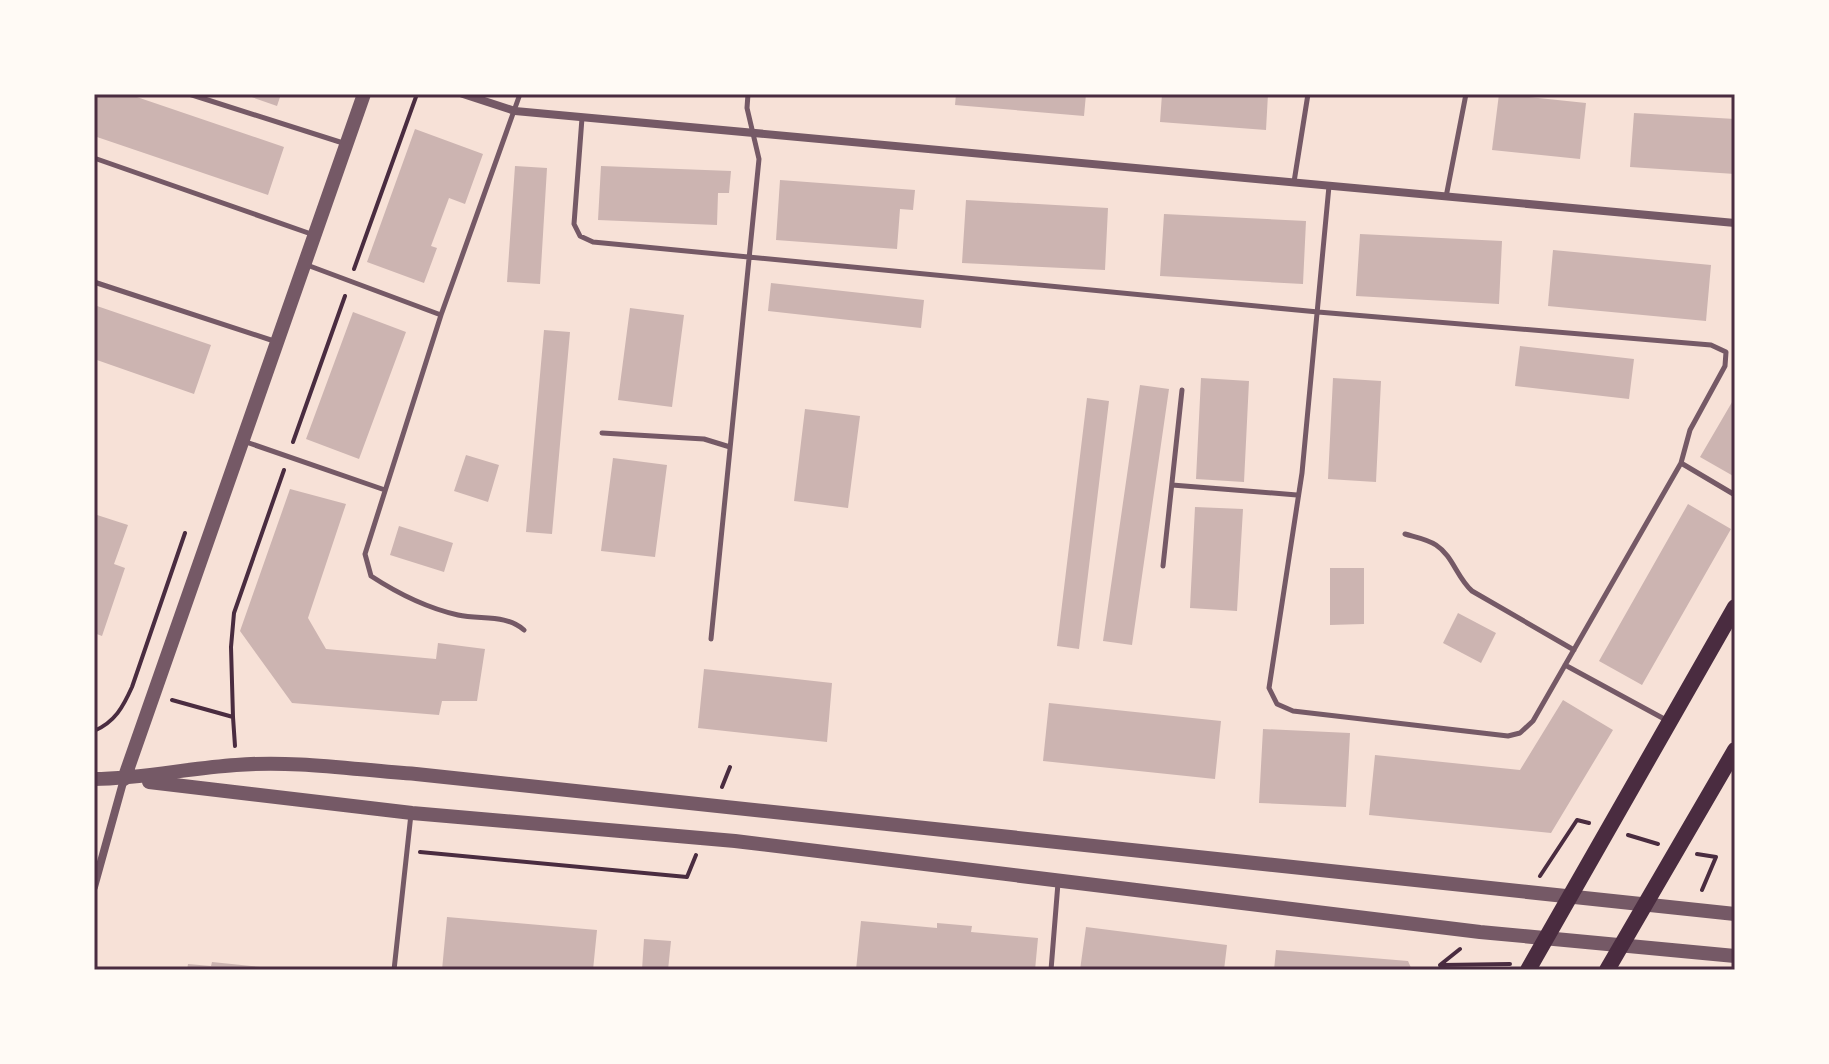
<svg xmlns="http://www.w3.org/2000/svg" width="1829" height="1064" viewBox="0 0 1829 1064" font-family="Helvetica,sans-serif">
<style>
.building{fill:#ccb4b1}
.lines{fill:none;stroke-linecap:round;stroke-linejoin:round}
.path{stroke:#4a2c40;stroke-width:4}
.service{stroke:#755966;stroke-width:5}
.minor{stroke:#755966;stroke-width:8}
.tertiary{stroke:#755966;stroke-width:14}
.secondary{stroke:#4a2c40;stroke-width:16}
.neatline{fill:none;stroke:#4a2c40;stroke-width:3}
</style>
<rect width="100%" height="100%" fill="#f7e1d7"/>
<!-- building -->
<path class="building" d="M94,94H128L284,147L268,195L94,136Z
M243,94H281L277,106Z
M956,94H1086L1084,116L955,105Z
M1162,94H1268L1266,130L1160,122Z
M1499,94L1586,103L1580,159L1492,150Z
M1634,113L1735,119V174L1630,167Z
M415,129L483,154L465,204L449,198L431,246L437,248L424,283L367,262Z
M515,166L547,168L540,284L507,282Z
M601,166L731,171L729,193H718L717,225L598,220Z
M780,180L915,190L913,210L900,209L897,249L776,240Z
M966,200L1108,208L1105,270L962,263Z
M1164,214L1306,221L1303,284L1160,276Z
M1360,234L1502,241L1499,304L1356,296Z
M1553,250L1711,265L1706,321L1548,306Z
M771,283L924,300L921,328L768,311Z
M94,305L211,345L194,394L94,359Z
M630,308L684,315L672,407L618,400Z
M353,312L406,332L359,459L306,439Z
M544,330L570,332L552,534L526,532Z
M1520,346L1634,359L1629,399L1515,386Z
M1201,378L1249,381L1244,482L1196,479Z
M1333,378L1381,381L1376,482L1328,479Z
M1140,385L1169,389L1132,645L1103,641Z
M1735,397V477L1700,457Z
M1087,398L1109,401L1079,649L1057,646Z
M805,409L860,416L848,508L794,501Z
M466,455L499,465L488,502L454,491Z
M613,458L667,465L655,557L601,551Z
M290,489L346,504L308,618L326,649L436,659L438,643L485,649L477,701H442L439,715L292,703L240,631Z
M1688,504L1731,529L1642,685L1599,661Z
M1195,507L1243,509L1237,611L1190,608Z
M94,514L128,525L114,564L125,568L102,636L94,633Z
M399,526L453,543L444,572L390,555Z
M1330,568H1364V624L1330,625Z
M1458,613L1496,633L1481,663L1443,643Z
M704,669L832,683L827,742L698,728Z
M1563,700L1613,730L1551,833L1369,815L1375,755L1520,770Z
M1049,703L1221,721L1215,779L1043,761Z
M1263,729L1350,733L1346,807L1259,803Z
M447,917L597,930L593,970H442Z
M861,921L937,928V923L972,926L971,932L1038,938L1035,970H856Z
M1086,927L1227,945L1224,970H1080Z
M644,939L671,941L668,970H642Z
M1276,950L1408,961L1412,970H1274Z
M212,962L260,967V970H187L188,964L211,966Z"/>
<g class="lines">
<!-- path -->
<path class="path" d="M354,269L417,94
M293,442L345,296
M172,700L233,717L235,746
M233,717L231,647L234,613L284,470
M94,731C115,722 123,707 132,687L185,533
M722,787L730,767
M1628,835L1658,844
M420,852L687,877L696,855
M1697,854L1716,857L1702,890
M1540,876L1577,820L1589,823
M1443,965L1510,964
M1442,970L1440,965L1460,949"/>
<!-- service -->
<path class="service" d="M189,94L343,143
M520,94L441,315L365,554L371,576C397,593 427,608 458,615C481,620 506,614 524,630
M582,118L574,224L580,236L593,242L1318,312L1711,345L1726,352L1725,366L1690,430L1681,463L1533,721L1520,733L1508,736L1293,711L1277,704L1269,688L1302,473L1329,186
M94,158L314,235
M1294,182L1308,94
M1446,197L1466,94
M307,265L441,315
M94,282L277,342
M602,433L704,439L730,447
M246,442L385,490
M1681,463L1735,495
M1172,485L1297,495
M1405,534C1415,537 1427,539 1436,545C1453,556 1457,578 1472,591L1574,650
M1163,566L1182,390
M711,639L759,159L747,108L748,94
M1565,665L1668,721
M394,970L411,814
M1051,970L1058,883"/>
<!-- minor -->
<path class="minor" d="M463,94L515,111L1735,223
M94,887L124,779"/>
<!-- tertiary -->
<path class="tertiary" d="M94,779C142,779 188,768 236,765C296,760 356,770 416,774L1735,914
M124,779L364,94
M149,782L412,813L735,841L1480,932L1735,956"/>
<!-- secondary -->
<path class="secondary" d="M1528,970L1735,607
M1607,970L1735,750"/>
</g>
<!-- border -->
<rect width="1829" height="1064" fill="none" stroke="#fffaf5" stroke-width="192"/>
<rect x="96" y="96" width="1637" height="872" class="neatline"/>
</svg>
